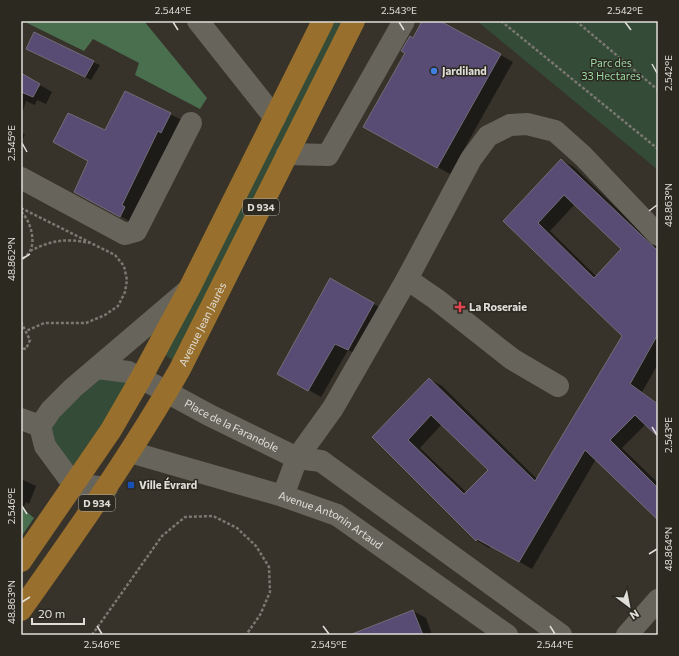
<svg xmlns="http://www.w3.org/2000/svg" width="679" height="656" viewBox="0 0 679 656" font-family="Commissioner,sans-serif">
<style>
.green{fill:#334b37}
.forest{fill:#496f4f}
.shadow{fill:#0007;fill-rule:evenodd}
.building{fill:#594c74;stroke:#706d76;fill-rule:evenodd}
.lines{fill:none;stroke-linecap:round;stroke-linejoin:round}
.path{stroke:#7b7871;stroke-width:2.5;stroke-dasharray:3 2;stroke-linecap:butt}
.minor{stroke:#67645b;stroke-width:22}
.major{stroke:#986f2c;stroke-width:22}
.ticks{fill:none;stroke:#e0ded9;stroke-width:1.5}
.shop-dot{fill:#3f7fe0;stroke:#2c2921;stroke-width:1.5}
.health-dot{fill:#e0444e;stroke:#2c2921;stroke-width:1.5}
.transit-dot{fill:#1a4fb4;stroke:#2c2921;stroke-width:1.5}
.labels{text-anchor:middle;stroke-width:3;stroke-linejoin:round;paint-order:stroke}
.shield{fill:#2c2921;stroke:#aaa8a2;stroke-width:1}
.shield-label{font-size:10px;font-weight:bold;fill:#e0ded9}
.park-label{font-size:11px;fill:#99d7a3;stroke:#2c2921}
.poi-label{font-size:11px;font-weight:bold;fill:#e0ded9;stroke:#2c2921;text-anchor:start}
.street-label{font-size:11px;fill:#e0ded9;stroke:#2c2921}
.neatline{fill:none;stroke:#e0ded9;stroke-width:1.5}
.ticks-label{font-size:10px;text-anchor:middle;fill:#e0ded9}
</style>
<rect width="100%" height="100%" fill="#37332b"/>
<!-- green -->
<path class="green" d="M334,21H346L173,360L165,355Z
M477,21H658V170Z
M106,377L125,381L126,384L107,417L72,467C61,453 47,439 53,420L99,380Z"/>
<!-- forest -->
<path class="forest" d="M26,21H144L207,98L200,109L135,75L139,63L93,39L84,51L27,23Z
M21,507L34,518L21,537Z"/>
<!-- shadow -->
<path class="shadow" d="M423,21H438L513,62L450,174L377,134Z
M34,52L93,62L100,65L91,80Z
M21,74L52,92L46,104L37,100L35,105L26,101L21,117Z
M125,92L184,121L133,223L88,199L105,132Z
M21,132L25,135L21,143Z
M562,160L574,167L658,248V364L642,392L658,403V435L646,424L622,448L658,483V519L596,459L532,569L491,546L489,548L476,540L373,437L429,379L442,386L537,479L623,336L504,221ZM575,204L622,249L597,277L550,231ZM442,424L490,470L467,493L420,448Z
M331,279L386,311L361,357L348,350L321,397L279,373Z
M21,479L36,486L29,504L26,502L23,509L21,508Z
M413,611L426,618L432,635H368Z"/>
<!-- building -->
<path class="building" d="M422,21H440L501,54L437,168L363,127L405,53L401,51L410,36L413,38Z
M34,32L94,61L85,77L26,49Z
M21,73L40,84L33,97L21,92Z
M125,91L171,113L161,133L158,131L122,205L125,207L120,217L74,192L88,161L53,142L68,113L105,130Z
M561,159L658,251V334L630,384L658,404V437L635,415L610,440L658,488V520L585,450L519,562L477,539L476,541L372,437L429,378L535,481L622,336L503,221ZM564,195L621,249L594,278L538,223ZM431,415L488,470L464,494L408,440Z
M330,278L374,303L348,350L335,344L308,391L277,374Z
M413,610L423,635H352V634Z"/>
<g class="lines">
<!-- path -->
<path class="path" d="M501,21L658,149
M576,21L658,90
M21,208L115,255L124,266L127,280L125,292L118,306L105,315L86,323H44L26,331
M21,212C30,219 36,241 30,251C29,254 24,257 21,260
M30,251C52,240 66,238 90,243
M21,322L30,340L26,349L21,348
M92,635L162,536L185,517L213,516L237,528L256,546L269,567L270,592L260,615L246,635"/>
<!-- minor -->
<g class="minor">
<path d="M198,21L275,118"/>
<path d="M287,154L328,155L404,21"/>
<path d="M21,178L125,234L136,231L191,123"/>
<path d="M407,279L436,299L512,359L558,386"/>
<path id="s1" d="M97,368L128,372L141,378L209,415L297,458L321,461L561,635"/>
<path d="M21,419L40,426"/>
<path id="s2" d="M130,452L283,496L337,515L507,635"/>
<path d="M107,488L73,484L45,446L40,426L51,410L73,388L188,290"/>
<path d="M283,496L297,458L333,408L407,279L471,159L488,136L510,125L527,124L555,131L583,156L658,235"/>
<path d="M627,635L658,600"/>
</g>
<!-- major -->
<g class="major">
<path d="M21,561L111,430L141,378L189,289L323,21"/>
<path id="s3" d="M21,610C77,531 132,453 180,369L354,21"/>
</g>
</g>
<!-- ticks -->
<path class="ticks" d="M173,22L178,30M399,22L404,30M625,22L631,30M652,64L657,73M22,143L27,152M649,211L657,205M22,259L30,254M652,427L657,435M22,506L27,514M649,554L657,549M22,602L30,597M97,626L102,634M323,626L329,634M550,626L555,634"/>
<!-- markers -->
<circle class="shop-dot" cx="434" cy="71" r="4"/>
<path class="health-dot" d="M458 301h4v4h4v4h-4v4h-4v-4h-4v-4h4z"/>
<rect class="transit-dot" x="127" y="481" width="8" height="8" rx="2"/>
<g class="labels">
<!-- shield labels -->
<g class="shield">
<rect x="243" y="199" width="36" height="16" rx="3"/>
<rect x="79" y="495" width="36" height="16" rx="3"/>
</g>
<g class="shield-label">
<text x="261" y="211">D 934</text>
<text x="97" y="507">D 934</text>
</g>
<!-- park labels -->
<g class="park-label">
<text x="611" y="67">Parc des<tspan x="611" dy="13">33 Hectares</tspan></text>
</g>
<!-- poi labels -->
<g class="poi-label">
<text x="442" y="75">Jardiland</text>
<text x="469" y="311">La Roseraie</text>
<text x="139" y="489">Ville Évrard</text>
</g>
<!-- street labels -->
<g class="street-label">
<text dy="4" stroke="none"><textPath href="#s3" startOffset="339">Avenue Jean Jaurès</textPath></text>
<text dy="4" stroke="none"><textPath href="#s1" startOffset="148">Place de la Farandole</textPath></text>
<text dy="4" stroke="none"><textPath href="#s2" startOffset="213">Avenue Antonin Artaud</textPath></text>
</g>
</g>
<!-- border -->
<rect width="679" height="656" fill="none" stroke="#2c2921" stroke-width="44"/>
<!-- north arrow -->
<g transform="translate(629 606) rotate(148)" stroke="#2c2921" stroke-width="3" paint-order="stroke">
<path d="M0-3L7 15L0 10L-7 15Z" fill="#e0ded9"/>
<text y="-6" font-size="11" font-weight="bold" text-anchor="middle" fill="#e0ded9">N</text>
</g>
<!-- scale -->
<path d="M32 618v6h52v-6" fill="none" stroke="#e0ded9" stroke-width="2"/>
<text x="38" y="618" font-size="12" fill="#e0ded9" stroke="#2c2921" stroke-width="3" paint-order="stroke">20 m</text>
<rect x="22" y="22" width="635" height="612" class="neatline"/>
<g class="ticks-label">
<text x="173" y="14">2.544°E</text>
<text x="399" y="14">2.543°E</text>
<text x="625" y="14">2.542°E</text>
<text transform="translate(668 73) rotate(-90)" y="4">2.542°E</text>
<text transform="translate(11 143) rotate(-90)" y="4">2.545°E</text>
<text transform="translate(668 205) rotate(-90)" y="4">48.863°N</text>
<text transform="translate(11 259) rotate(-90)" y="4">48.862°N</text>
<text transform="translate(668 435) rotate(-90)" y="4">2.543°E</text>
<text transform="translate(11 506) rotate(-90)" y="4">2.546°E</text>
<text transform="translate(668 549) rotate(-90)" y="4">48.864°N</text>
<text transform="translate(11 602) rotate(-90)" y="4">48.863°N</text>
<text x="102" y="648">2.546°E</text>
<text x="329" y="648">2.545°E</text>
<text x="555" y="648">2.544°E</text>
</g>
</svg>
